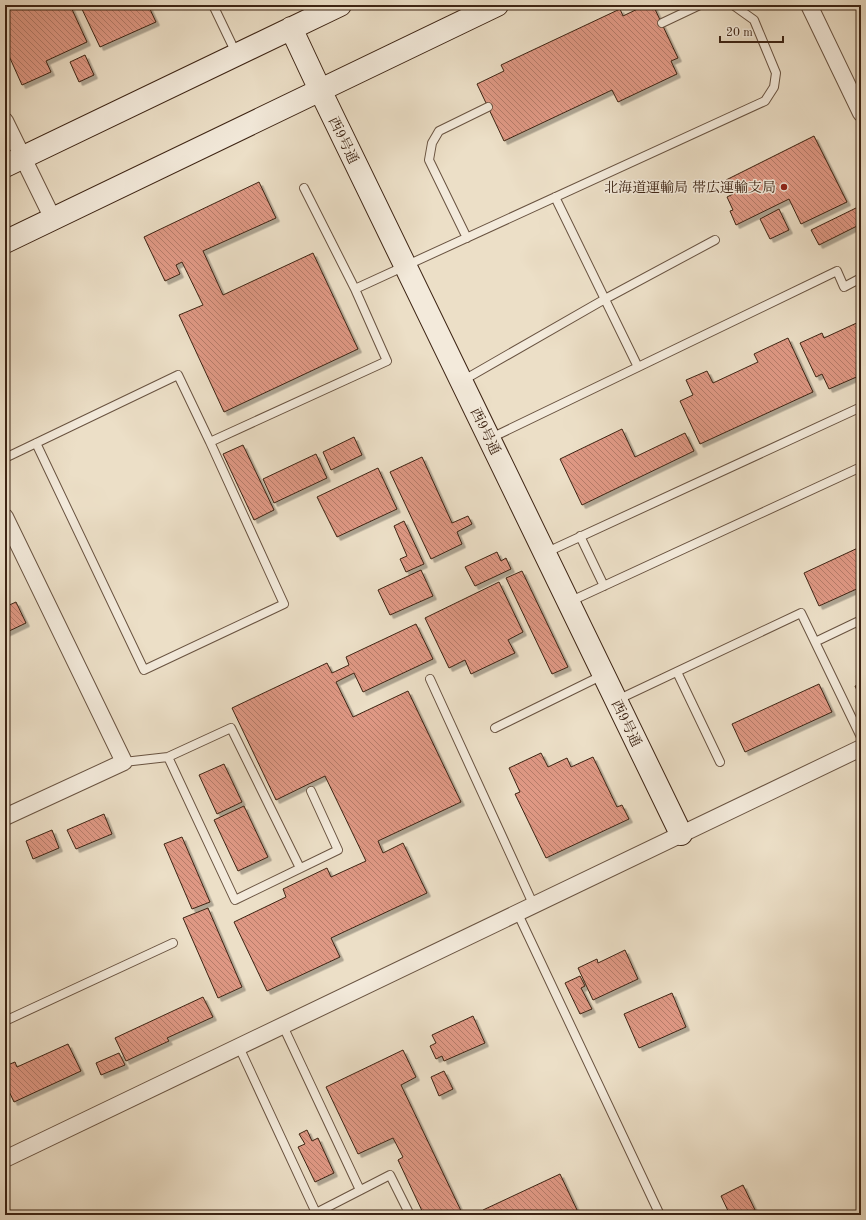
<svg xmlns="http://www.w3.org/2000/svg" width="866" height="1220" viewBox="0 0 866 1220" font-family="'Old Standard TT','Noto Serif JP',serif">
<style>
.building{fill:url(#building-back-hatch);stroke:#3d2414;filter:url(#shadow)}
.lines{fill:none;stroke-linecap:round;stroke-linejoin:round}
.lane-casing{stroke:#695341;stroke-width:10}
.street-casing{stroke:#695341;stroke-width:18}
.secondary-casing{stroke:#3d2414;stroke-width:24}
.lane{stroke:#f3eadb;stroke-width:8}
.street{stroke:#f3eadb;stroke-width:16}
.secondary{stroke:#f3eadb;stroke-width:22}
.poi-dot{fill:#8f2418;stroke:#f3eadb;stroke-width:1.5}
.labels{text-anchor:middle;stroke-width:3;stroke-linejoin:round;paint-order:stroke}
.street-label{font-size:14px;fill:#3d2414;stroke:#f3eadb}
.poi-label{font-size:14px;fill:#3d2414;stroke:#f3eadb;text-anchor:end}
</style>
<defs>
<pattern id="building-back-hatch" width="6" height="6" patternUnits="userSpaceOnUse"><rect width="6" height="6" fill="#df9884"/><path d="M-1 5l2 2M0 0l6 6M5-1l2 2" fill="none" stroke="#b67c6b"/></pattern>
<filter id="shadow"><feDropShadow dx="3.5" dy="3.5" stdDeviation="0" flood-color="#0004"/></filter>
</defs>
<rect width="100%" height="100%" fill="#ecdfc7"/>
<filter id="stains"><feTurbulence type="fractalNoise" baseFrequency=".005" numOctaves="4"/><feColorMatrix values="0 0 0 0 .2 0 0 0 0 .09 0 0 0 0 .02 0 0 0 .5 -.17"/></filter>
<radialGradient id="worn" r=".72"><stop offset=".6" stop-color="#630" stop-opacity="0"/><stop offset="1" stop-color="#630" stop-opacity=".3"/></radialGradient>
<!-- building -->
<path class="building" d="M5,5H70L87,42L46,61L51,72L22,85L5,47Z
M80,5H148L156,22L100,47Z
M646,5H653L678,58L671,61L677,74L618,102L612,90L504,141L477,84L504,71L501,65L620,9L623,16Z
M85,55L94,75L79,82L70,62Z
M814,136L847,202L801,224L789,199L736,225L730,211L733,210L727,197L733,194L726,180Z
M259,182L276,218L203,251L223,295L313,253L358,349L224,412L179,315L203,305L182,262L176,265L180,274L165,281L144,237Z
M858,207L861,213V224L819,245L811,230Z
M779,209L789,230L770,239L760,219Z
M861,321V375L829,389L822,374L816,377L800,343L822,333L824,338Z
M788,338L813,392L700,444L680,401L693,395L686,380L707,371L713,383L758,362L754,354Z
M622,429L635,457L685,433L694,451L582,505L560,459Z
M354,437L362,455L331,470L323,452Z
M243,445L274,510L254,520L223,454Z
M316,454L327,478L274,503L263,479Z
M422,457L452,523L468,516L472,524L457,532L462,544L431,559L390,472Z
M378,468L397,509L337,537L317,497Z
M404,521L424,564L406,572L400,559L407,556L394,526Z
M860,547L861,551V587L819,606L804,573Z
M497,552L501,561L506,558L511,569L475,586L465,567Z
M421,570L433,596L390,615L378,590Z
M522,571L568,667L552,674L506,578Z
M499,582L523,632L508,640L515,653L471,674L465,660L449,668L425,618Z
M16,602L26,623L5,633V607Z
M416,624L433,659L363,692L354,673L336,682L353,717L408,691L461,802L378,841L383,853L403,843L427,893L331,938L340,957L267,991L234,922L286,897L283,889L327,868L331,877L366,861L325,776L276,800L232,708L327,663L332,673L349,665L346,657Z
M819,684L832,712L745,752L732,724Z
M861,684V699L855,686Z
M541,753L548,767L567,758L571,767L593,757L617,807L622,805L629,819L546,858L515,794L520,792L509,768Z
M224,764L242,802L217,814L199,775Z
M244,806L268,857L238,871L214,820Z
M104,814L112,834L76,849L67,830Z
M52,830L59,848L33,859L26,841Z
M182,837L210,902L192,909L164,844Z
M208,908L242,987L218,998L183,918Z
M625,950L638,979L593,1000L578,968L597,959L598,963Z
M580,976L585,986L581,988L592,1009L580,1014L565,983Z
M672,993L686,1027L639,1048L624,1014Z
M203,997L213,1017L167,1038L169,1041L126,1061L115,1038Z
M473,1016L485,1043L444,1061L442,1056L436,1059L430,1046L436,1043L432,1035Z
M68,1044L81,1071L14,1102L5,1083V1066L15,1062L17,1067Z
M403,1050L416,1077L401,1085L463,1215H424L398,1160L403,1157L393,1138L358,1154L326,1087Z
M119,1053L125,1065L101,1075L96,1063Z
M444,1071L453,1089L439,1096L431,1077Z
M307,1130L312,1141L318,1138L334,1173L315,1182L298,1147L305,1144L299,1134Z
M560,1174L578,1212L570,1215H485L483,1210Z
M743,1185L756,1212L749,1215H730L721,1196Z"/>
<g class="lines">
<defs>
<path id="lane" d="M213,5L236,53
M662,23L700,5
M304,188L355,289L765,101L774,87L776,73L754,20L733,5
M555,197L638,367
M467,238L429,160L432,143L439,131L488,107
M462,381L605,299L715,240
M491,438L837,271L844,287L861,278
M36,443L144,670L284,604L210,442L387,361L355,289
M5,458L178,375L210,442
M580,536L604,586
M545,553L859,408
M569,602L861,467
M815,642L861,620
M677,672L720,762
M430,679L534,906
M617,700L801,613L861,737
M495,728L603,675
M168,757L235,900L338,850L311,791
M124,762L168,757L231,728L300,868
M518,914L660,1215
M5,1021L173,943
M283,1026L360,1190
M239,1047L317,1215
M316,1213L390,1175L410,1215"/>
<path id="street" d="M809,5L861,113
M5,121L53,219
M5,517L124,762L5,817
M5,1159L861,748"/>
<path id="secondary" d="M291,28L320,90L681,834
M5,166L340,5
M5,242L497,5"/>
</defs>
<!-- lane casing -->
<use href="#lane" class="lane-casing"/>
<!-- street casing -->
<use href="#street" class="street-casing"/>
<!-- secondary casing -->
<use href="#secondary" class="secondary-casing"/>
<!-- lane -->
<use href="#lane" class="lane"/>
<!-- street -->
<use href="#street" class="street"/>
<!-- secondary -->
<use href="#secondary" class="secondary"/>
</g>
<!-- markers -->
<circle class="poi-dot" cx="784" cy="187" r="4"/>
<g class="labels">
<!-- street labels -->
<g class="street-label">
<text transform="translate(344 140) rotate(64)" y="5">西9号通</text>
<text transform="translate(486 431) rotate(64)" y="5">西9号通</text>
<text transform="translate(627 723) rotate(64)" y="5">西9号通</text>
</g>
<!-- poi labels -->
<g class="poi-label">
<text x="776" y="192">北海道運輸局 帯広運輸支局</text>
</g>
</g>
<!-- margin -->
<rect width="866" height="1220" fill="none" stroke="#ecdfc7" stroke-width="20"/>
<rect x="6" y="6" width="854" height="1208" fill="none" stroke="#3d2414" stroke-width="2"/>
<rect x="10" y="10" width="846" height="1200" fill="none" stroke="#3d2414"/>
<!-- scale -->
<path d="M720 36v6h63v-6" fill="none" stroke="#3d2414" stroke-width="2"/>
<text x="726" y="36" font-size="12" fill="#3d2414" stroke="#f3eadb" stroke-width="3" paint-order="stroke">20 m</text>
<rect width="100%" height="100%" filter="url(#stains)"/>
<rect width="100%" height="100%" fill="url(#worn)"/>
</svg>
